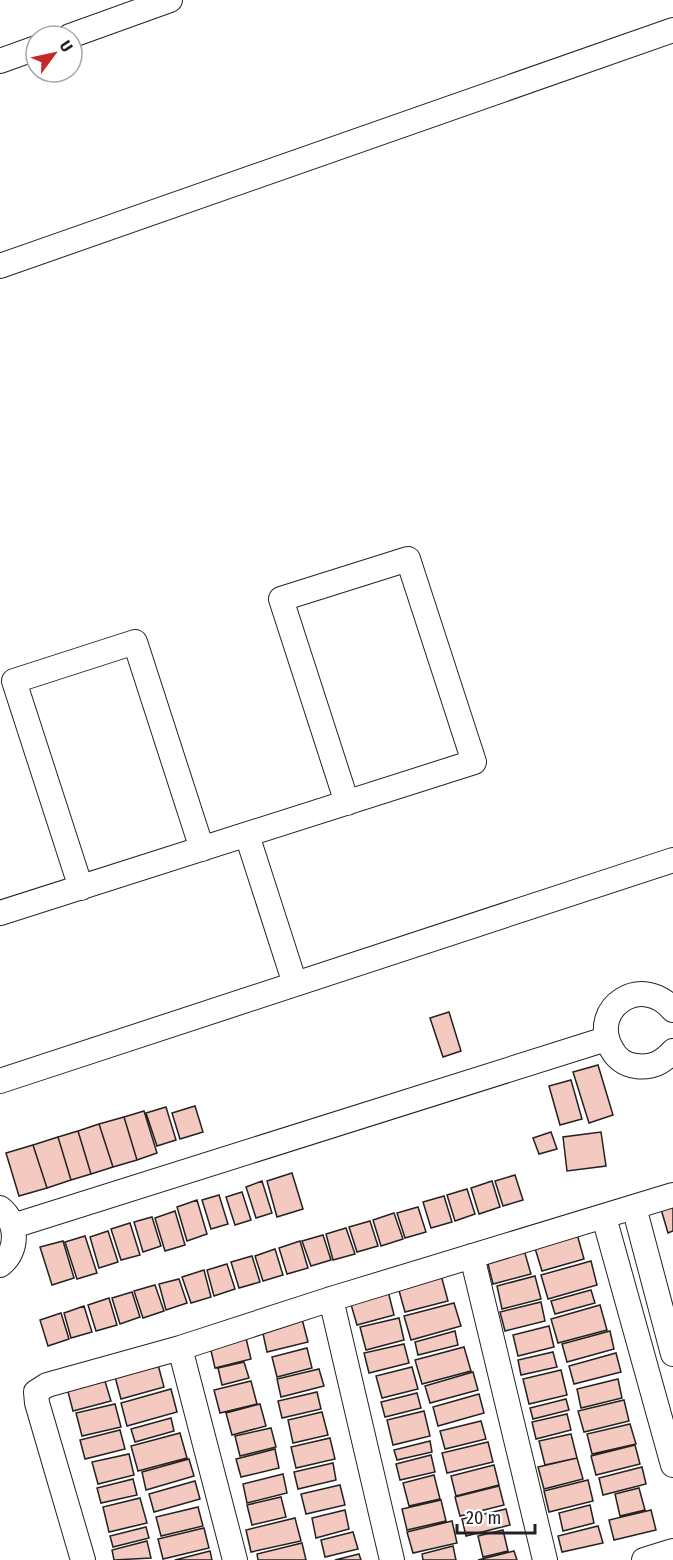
<svg xmlns="http://www.w3.org/2000/svg" width="673" height="1560" viewBox="0 0 673 1560" font-family="'Fira Sans Condensed',sans-serif">
<style>
.building{fill:#f3c9c0;stroke:#222;stroke-width:1.5}
.lines{fill:none;stroke-linecap:round;stroke-linejoin:round}
.minor-casing{stroke:#222;stroke-width:26}
.minor{stroke:#fff;stroke-width:24}
</style>
<rect width="100%" height="100%" fill="#fff"/>
<!-- building -->
<path class="building" d="M449,1012L461,1051L443,1057L430,1018Z
M598,1065L613,1115L589,1123L573,1072Z
M571,1080L582,1119L560,1125L549,1086Z
M195,1106L203,1132L180,1139L172,1113Z
M166,1107L176,1140L157,1146L146,1113Z
M144,1111L157,1153L137,1160L124,1117Z
M124,1117L137,1160L113,1167L99,1124Z
M99,1124L113,1167L91,1174L78,1131Z
M78,1131L91,1174L71,1180L58,1137Z
M551,1132L557,1149L539,1154L533,1138Z
M601,1132L606,1166L567,1171L563,1137Z
M58,1137L71,1180L47,1188L33,1145Z
M33,1145L47,1188L19,1196L6,1153Z
M292,1173L303,1209L277,1217L267,1181Z
M515,1175L523,1200L503,1206L495,1181Z
M262,1181L272,1213L256,1218L246,1187Z
M492,1181L500,1207L479,1214L471,1188Z
M467,1189L475,1214L455,1221L447,1195Z
M242,1192L251,1220L235,1225L226,1197Z
M219,1195L228,1224L211,1229L202,1200Z
M444,1196L452,1222L431,1228L423,1202Z
M197,1200L207,1234L187,1241L177,1207Z
M673,1206V1231L668,1233L661,1209Z
M418,1207L426,1232L405,1238L397,1213Z
M175,1211L185,1245L165,1251L155,1218Z
M394,1213L403,1239L381,1246L373,1220Z
M152,1217L161,1246L143,1252L134,1222Z
M370,1221L378,1246L357,1252L349,1227Z
M130,1223L140,1255L121,1260L111,1229Z
M346,1228L355,1254L333,1260L326,1234Z
M108,1231L118,1262L99,1268L90,1237Z
M577,1234L584,1259L542,1271L534,1245Z
M323,1235L331,1260L311,1266L302,1241Z
M85,1236L97,1273L77,1279L65,1242Z
M63,1241L74,1278L52,1285L40,1247Z
M300,1241L308,1268L287,1274L279,1248Z
M275,1249L283,1275L263,1281L255,1256Z
M524,1250L531,1274L493,1284L487,1260Z
M252,1256L260,1282L239,1288L231,1262Z
M591,1261L597,1285L548,1299L541,1275Z
M227,1264L235,1289L214,1296L207,1270Z
M204,1270L211,1297L191,1303L182,1277Z
M441,1275L448,1301L405,1312L398,1287Z
M535,1276L541,1299L502,1309L497,1286Z
M179,1279L187,1303L166,1310L159,1284Z
M155,1285L164,1311L143,1318L134,1291Z
M591,1290L595,1303L555,1314L551,1301Z
M388,1291L394,1315L357,1325L350,1301Z
M132,1292L140,1317L120,1324L112,1298Z
M109,1298L117,1325L96,1331L88,1305Z
M541,1302L545,1321L505,1331L500,1312Z
M454,1303L461,1326L411,1340L404,1316Z
M600,1305L607,1330L558,1343L551,1319Z
M84,1306L92,1332L71,1338L64,1313Z
M61,1313L69,1339L48,1346L40,1320Z
M399,1318L404,1340L366,1350L360,1327Z
M302,1319L308,1342L267,1352L262,1329Z
M549,1326L554,1347L518,1356L513,1335Z
M455,1331L458,1345L418,1355L415,1342Z
M610,1331L614,1349L567,1362L562,1344Z
M245,1334L251,1359L215,1368L209,1342Z
M404,1344L409,1363L369,1373L364,1353Z
M464,1347L471,1371L422,1384L415,1360Z
M307,1348L312,1368L277,1377L272,1357Z
M553,1352L557,1367L521,1375L518,1360Z
M616,1353L621,1372L574,1384L569,1366Z
M157,1361L164,1387L121,1399L114,1373Z
M244,1362L249,1378L222,1385L218,1368Z
M412,1367L418,1389L382,1398L376,1376Z
M319,1369L324,1386L281,1397L277,1379Z
M561,1370L567,1395L529,1404L523,1379Z
M473,1372L478,1390L430,1403L425,1386Z
M104,1378L111,1401L73,1411L67,1388Z
M618,1379L622,1398L581,1408L577,1389Z
M251,1381L257,1404L220,1413L214,1390Z
M171,1389L177,1412L127,1426L121,1403Z
M317,1392L321,1409L282,1418L278,1401Z
M417,1393L421,1408L385,1417L381,1402Z
M479,1394L484,1413L438,1426L433,1407Z
M566,1399L569,1410L533,1419L530,1408Z
M624,1400L629,1421L584,1432L578,1411Z
M115,1404L121,1427L82,1436L76,1413Z
M260,1404L266,1426L232,1435L226,1413Z
M424,1411L430,1436L393,1445L387,1420Z
M322,1412L328,1435L293,1443L288,1420Z
M567,1414L571,1430L536,1439L532,1422Z
M171,1418L174,1431L135,1442L131,1429Z
M481,1421L486,1439L445,1449L440,1431Z
M630,1424L636,1444L592,1454L587,1434Z
M271,1428L276,1447L240,1456L235,1436Z
M120,1430L125,1449L85,1459L80,1440Z
M180,1433L187,1458L138,1471L131,1446Z
M571,1434L577,1458L545,1465L539,1441Z
M330,1438L335,1459L296,1468L291,1447Z
M430,1441L432,1452L397,1460L394,1450Z
M488,1442L493,1462L447,1473L442,1453Z
M635,1445L640,1464L596,1475L591,1456Z
M275,1449L279,1468L241,1477L236,1459Z
M129,1454L134,1475L98,1484L92,1462Z
M431,1455L435,1472L400,1480L396,1464Z
M577,1458L583,1479L544,1489L538,1467Z
M189,1459L194,1476L146,1490L142,1472Z
M333,1463L336,1480L298,1489L294,1472Z
M494,1465L499,1485L456,1496L451,1476Z
M642,1467L646,1484L603,1495L599,1478Z
M283,1474L287,1493L247,1503L243,1484Z
M434,1475L440,1499L409,1506L403,1483Z
M133,1479L137,1495L101,1503L97,1488Z
M588,1480L593,1501L549,1512L544,1491Z
M195,1481L200,1499L154,1512L149,1494Z
M340,1485L345,1505L306,1514L301,1494Z
M499,1486L504,1505L460,1516L455,1497Z
M639,1488L645,1510L620,1516L615,1494Z
M281,1497L286,1517L252,1525L247,1505Z
M140,1498L147,1523L109,1532L103,1507Z
M441,1500L446,1521L407,1530L402,1509Z
M590,1505L594,1523L563,1531L559,1513Z
M198,1507L203,1526L161,1536L156,1517Z
M506,1509L510,1525L466,1536L462,1519Z
M345,1510L349,1529L316,1538L312,1518Z
M651,1510L656,1530L614,1540L609,1520Z
M295,1518L301,1541L251,1552L246,1530Z
M452,1521L457,1543L413,1553L407,1532Z
M598,1526L603,1543L562,1552L558,1536Z
M146,1527L149,1538L113,1547L110,1536Z
M204,1528L209,1548L163,1559L158,1539Z
M503,1530L508,1551L483,1557L478,1536Z
M353,1532L358,1549L325,1557L321,1540Z
M147,1541L151,1558L114,1560L112,1550Z
M302,1543L306,1560H258L257,1554Z
M453,1546L456,1560H423L422,1554Z
M210,1551L212,1560H175Z
M514,1551L517,1560H478Z
M359,1554L361,1560H335Z"/>
<g class="lines">
<defs>
<path id="minor" d="M70,36L170,0
M0,61L36,48
M0,266L673,30
M247,835L295,984
M81,888L14,681L135,642L202,849
M0,913L474,762L408,559L281,599L347,803
M673,1010C643,973 589,1007 611,1048C616,1058 625,1065 636,1066C652,1068 662,1063 673,1051
M0,1081L673,860
M634,1207L673,1354
M0,1208C18,1222 19,1251 0,1265
M604,1217L673,1465
M13,1226L606,1039
M472,1256L545,1560
M331,1299L392,1560
M180,1348L235,1560
M83,1560L37,1403L36,1392L47,1385L180,1348L331,1299L673,1195
M644,1560L673,1551"/>
</defs>
<!-- minor casing -->
<use href="#minor" class="minor-casing"/>
<!-- minor -->
<use href="#minor" class="minor"/>
</g>
<!-- north arrow -->
<g transform="translate(54 54) rotate(57)"><circle r="28" fill="#ffffff" stroke="#a7a7a7" stroke-width="1.5"/>
<path d="M0-4.5L10 22L0 15L-10 22Z" fill="#c62828"/>
<text y="-9" font-size="16" font-weight="bold" text-anchor="middle" fill="#222222">U</text>
</g>
<!-- scale -->
<path d="M457 1524v9h78v-9" fill="none" stroke="#222222" stroke-width="3"/>
<text x="466" y="1524" font-size="18" fill="#222222" stroke="#ffffff" stroke-width="4.5" paint-order="stroke">20 m</text>
</svg>
